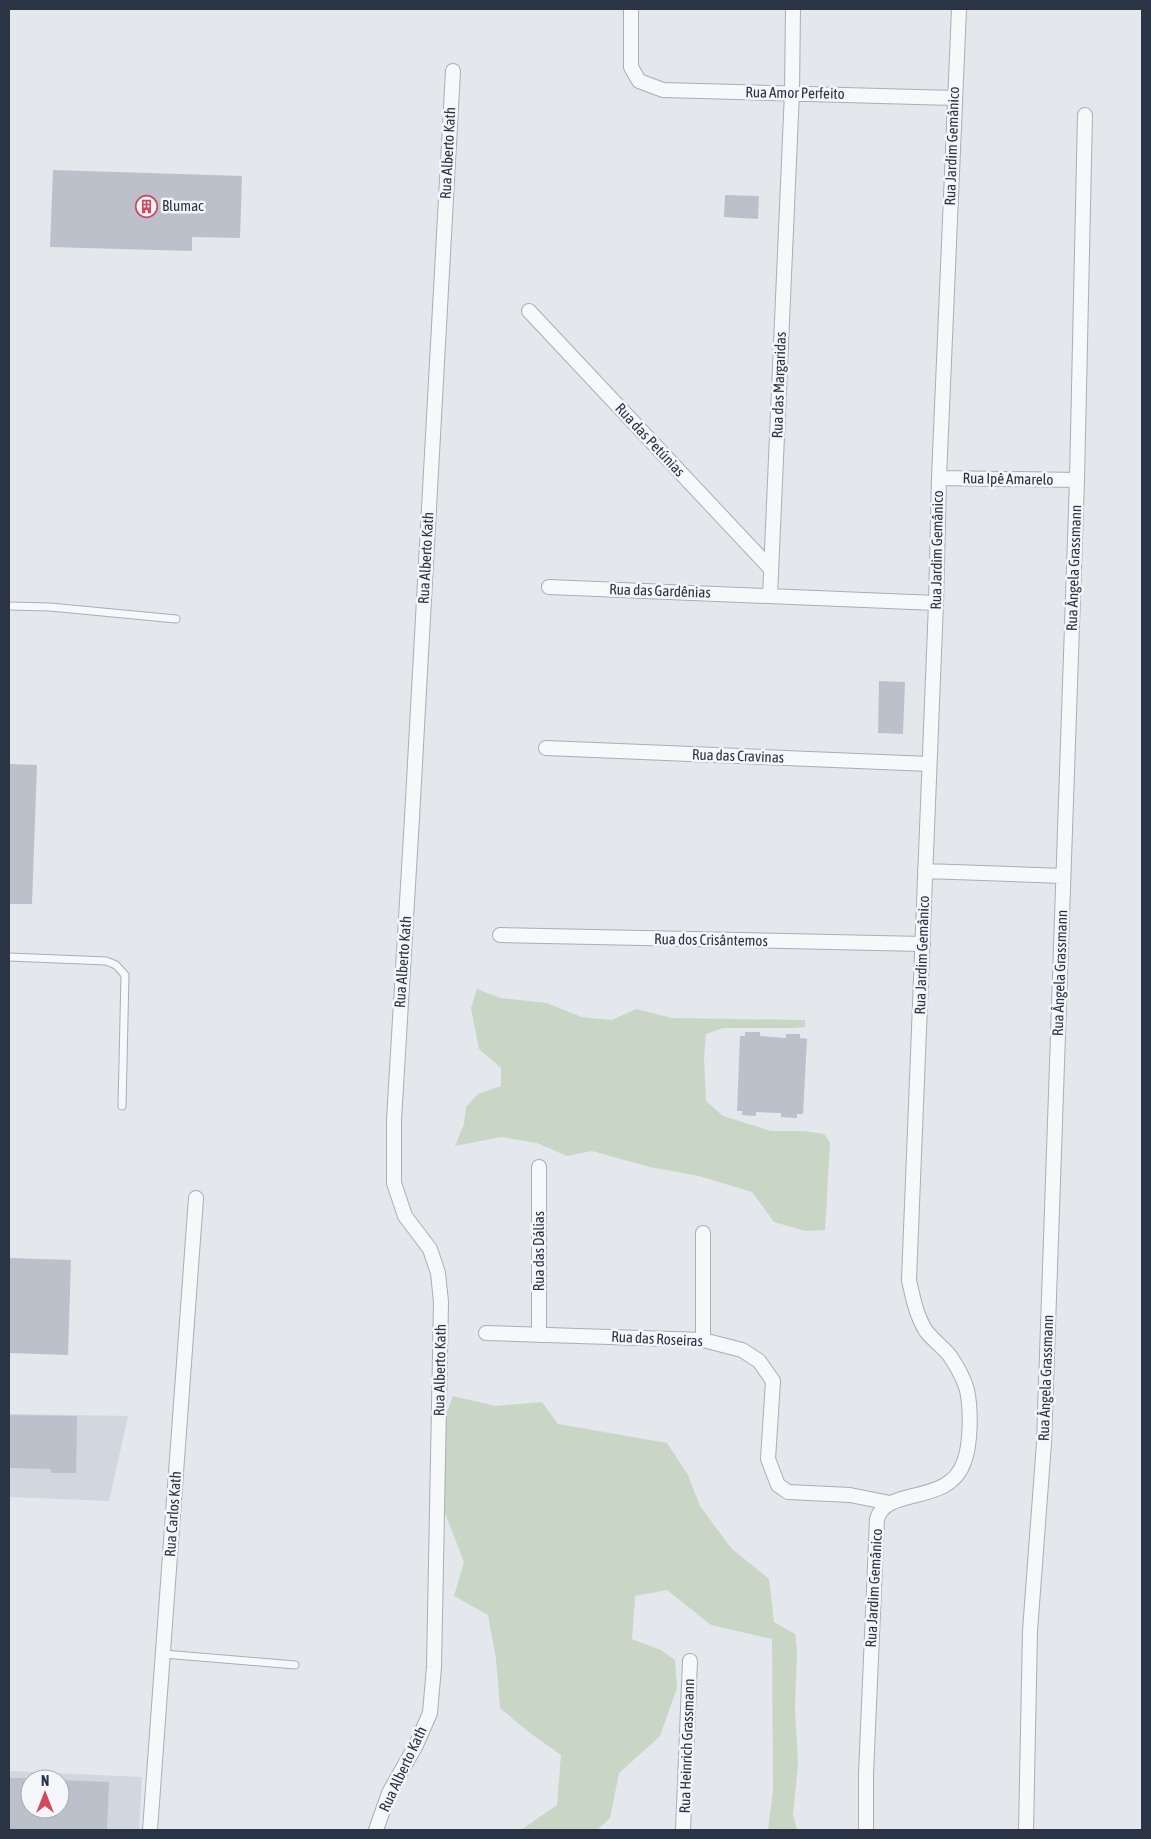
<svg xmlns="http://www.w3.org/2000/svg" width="1151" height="1839" viewBox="0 0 1151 1839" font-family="'Asap Condensed',sans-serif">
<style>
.built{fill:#d2d6de;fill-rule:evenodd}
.green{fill:#c9d6c5}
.building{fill:#bbc0ca}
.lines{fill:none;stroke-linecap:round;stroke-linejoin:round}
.lane-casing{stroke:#a9aeb7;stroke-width:9}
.street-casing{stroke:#a9aeb7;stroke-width:16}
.lane{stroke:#f7f8fa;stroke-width:7}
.street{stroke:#f7f8fa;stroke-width:14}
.labels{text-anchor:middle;stroke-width:5;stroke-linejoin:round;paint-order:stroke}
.street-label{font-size:15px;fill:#2b3445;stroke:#f4f6f9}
.poi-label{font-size:15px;fill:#2b3445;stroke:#f4f6f9;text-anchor:start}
</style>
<rect width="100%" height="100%" fill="#e4e7ec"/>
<!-- built -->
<path class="built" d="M9,1414L128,1416L109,1501L9,1497Z
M9,1771L142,1777L139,1830H9ZM30,1779H60V1809H30Z"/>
<!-- green -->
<path class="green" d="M477,989L500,998L547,1003L581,1017L612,1020L636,1009L672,1018L805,1020V1027L795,1028H723L706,1034L704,1057L706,1101L723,1116L771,1131H804L824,1134L830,1142L825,1230L806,1231L774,1222L752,1192L699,1176L650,1167L592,1151L567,1156L537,1143L501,1137L455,1146L464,1124L466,1107L478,1094L501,1086V1068L479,1049L471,1008Z
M453,1396L495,1406L542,1402L558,1424L667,1443L688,1475L700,1506L731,1548L769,1579L774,1622L795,1634L797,1650L795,1708L798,1764L793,1815L797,1830H768L773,1791L772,1639L711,1625L667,1590L635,1596L632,1639L661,1650L675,1660L677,1688L660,1736L619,1773L610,1818L597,1830H521L557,1805L561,1755L530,1733L500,1708L496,1659L488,1615L454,1596L464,1562L443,1508L444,1420Z"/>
<!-- building -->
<path class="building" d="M53,170L242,176L240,238L192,237V251L50,247Z
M725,195L759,196L758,219L724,217Z
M879,681L905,682L903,734L878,733Z
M9,764L37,765L32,904H9Z
M745,1032H760V1036L786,1038V1034H800V1038L807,1039L803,1114H797V1118L781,1117V1113L756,1112V1116L742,1115V1111H737L740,1036H745Z
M9,1258L71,1260L68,1355L9,1353Z
M9,1415L77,1416L76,1473H51V1469L9,1468Z
M9,1778H30V1809H60V1780L109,1782L107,1830H9Z"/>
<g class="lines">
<defs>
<path id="lane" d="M9,606L50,607L176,619
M9,957L106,961L116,965L125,975L122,1106
M164,1654L295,1665"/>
<path id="street" d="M631,9V67L639,81L663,90L954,98
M529,311L771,569
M939,478L1077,480
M549,587L936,603
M770,596L792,92L793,9
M546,748L929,764
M925,871L1063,876
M500,935L923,944
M486,1333L703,1340L742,1350L759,1361L773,1381L768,1459L778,1485L788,1492L850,1495L890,1503
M539,1335V1167
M703,1340V1233
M150,1830L196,1198
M376,1830L389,1793L416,1745L430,1713L434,1667L441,1302L438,1273L430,1249L405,1216L394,1183V1120L412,818L453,71
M683,1830L690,1661
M866,1830V1774L877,1519C886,1486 949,1506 964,1462C971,1444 971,1409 967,1390C964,1379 956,1365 950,1356C943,1347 933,1340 926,1331C916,1315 913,1298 909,1280L936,603L939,478L959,9
M1026,1830L1030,1631L1044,1443L1077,480L1085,115"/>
</defs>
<!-- lane casing -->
<use href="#lane" class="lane-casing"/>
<!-- street casing -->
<use href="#street" class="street-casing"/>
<!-- lane -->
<use href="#lane" class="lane"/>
<!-- street -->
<use href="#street" class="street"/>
</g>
<!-- icons -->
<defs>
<symbol id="building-ring" viewBox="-11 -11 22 22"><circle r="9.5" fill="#f4f6f9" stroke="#d1495b" stroke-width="1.5"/><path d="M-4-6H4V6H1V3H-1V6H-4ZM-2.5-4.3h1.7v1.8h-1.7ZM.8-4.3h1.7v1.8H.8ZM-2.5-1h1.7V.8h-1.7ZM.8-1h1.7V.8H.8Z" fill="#d1495b"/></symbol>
</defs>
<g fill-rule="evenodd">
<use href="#building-ring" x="134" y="194" width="25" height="25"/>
</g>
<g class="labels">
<!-- street labels -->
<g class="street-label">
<text transform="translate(795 93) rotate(1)" y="5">Rua Amor Perfeito</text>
<text transform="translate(952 146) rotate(-88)" y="5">Rua Jardim Gemânico</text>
<text transform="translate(448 153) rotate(-87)" y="5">Rua Alberto Kath</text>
<text transform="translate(779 385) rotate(-88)" y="5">Rua das Margaridas</text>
<text transform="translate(650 440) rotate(47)" y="5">Rua das Petúnias</text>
<text transform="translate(1008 479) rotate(1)" y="5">Rua Ipê Amarelo</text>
<text transform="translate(937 550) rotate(-89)" y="5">Rua Jardim Gemânico</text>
<text transform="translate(426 558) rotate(-87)" y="5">Rua Alberto Kath</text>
<text transform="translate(1074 568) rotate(-88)" y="5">Rua Ângela Grassmann</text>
<text transform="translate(660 591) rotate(2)" y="5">Rua das Gardênias</text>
<text transform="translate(738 756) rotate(2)" y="5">Rua das Cravinas</text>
<text transform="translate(711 940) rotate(1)" y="5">Rua dos Crisântemos</text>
<text transform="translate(922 955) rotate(-88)" y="5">Rua Jardim Gemânico</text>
<text transform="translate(403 962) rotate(-86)" y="5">Rua Alberto Kath</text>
<text transform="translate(1060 973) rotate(-88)" y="5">Rua Ângela Grassmann</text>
<text transform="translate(539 1251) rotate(-90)" y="5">Rua das Dálias</text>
<text transform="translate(657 1339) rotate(3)" y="5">Rua das Roseiras</text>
<text transform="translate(440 1370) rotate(-89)" y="5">Rua Alberto Kath</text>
<text transform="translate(1046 1378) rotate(-88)" y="5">Rua Ângela Grassmann</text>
<text transform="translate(173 1514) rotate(-86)" y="5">Rua Carlos Kath</text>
<text transform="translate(874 1588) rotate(-87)" y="5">Rua Jardim Gemânico</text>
<text transform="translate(687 1746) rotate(-88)" y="5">Rua Heinrich Grassmann</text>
<text transform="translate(403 1769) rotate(-65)" y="5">Rua Alberto Kath</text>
</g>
<!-- poi labels -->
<g class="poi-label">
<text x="162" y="211">Blumac</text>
</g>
</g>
<!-- border -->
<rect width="1151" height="1839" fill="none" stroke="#2b3445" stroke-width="20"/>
<!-- north arrow -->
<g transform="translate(45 1794)"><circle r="24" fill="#f4f6f9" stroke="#a4a8b1"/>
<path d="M0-4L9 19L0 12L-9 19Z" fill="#d1495b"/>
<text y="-8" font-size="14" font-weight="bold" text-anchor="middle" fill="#2b3445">N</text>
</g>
</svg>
